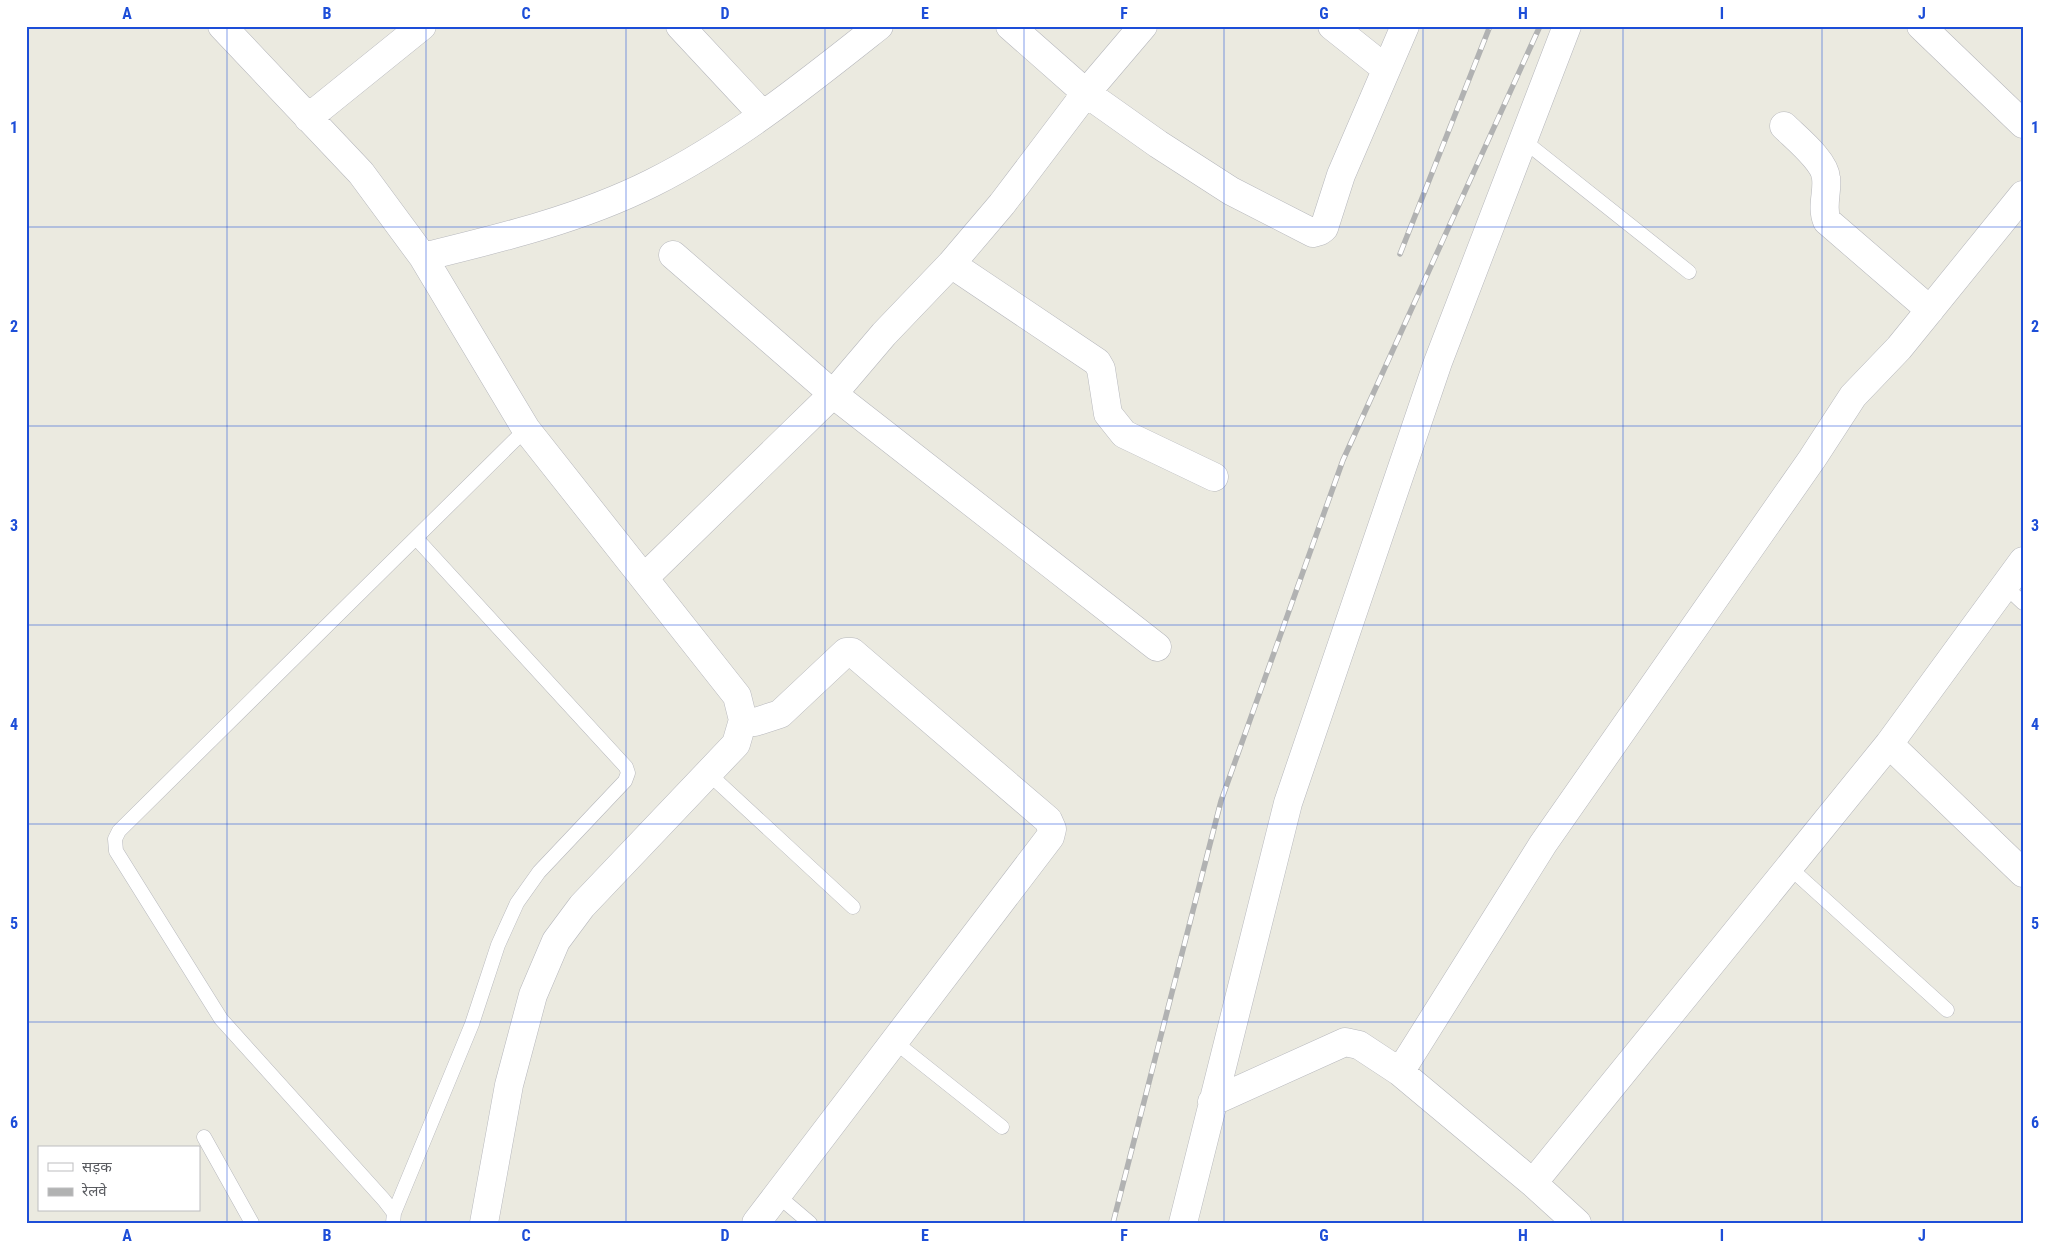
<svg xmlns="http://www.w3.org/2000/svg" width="2049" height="1249" viewBox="0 0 2049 1249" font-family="'Roboto Condensed','Noto Sans Devanagari',sans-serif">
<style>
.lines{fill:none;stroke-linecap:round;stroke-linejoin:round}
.service-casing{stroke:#b6b7bc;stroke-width:15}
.minor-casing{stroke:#b6b7bc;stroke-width:29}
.service{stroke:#fff;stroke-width:14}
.minor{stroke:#fff;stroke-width:28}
.rail-casing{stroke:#b1b2b2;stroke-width:5.5}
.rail{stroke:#fff;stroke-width:4;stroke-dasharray:11;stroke-linecap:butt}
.grid{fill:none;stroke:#1d4ed8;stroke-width:1;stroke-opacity:0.55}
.neatline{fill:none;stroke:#1d4ed8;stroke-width:2}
.grid-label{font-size:16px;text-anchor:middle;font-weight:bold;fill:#1d4ed8}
</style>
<rect width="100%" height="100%" fill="#ebeae0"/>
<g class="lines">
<defs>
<path id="service" d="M1523,140L1689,272
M2005,586L2023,603
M708,773L853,907
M1789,867L1947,1010
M895,1042L1002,1127
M204,1137L252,1223
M777,1195L810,1223
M394,1213L472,1024L498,945L517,903L539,872L625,781L628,773L626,767L416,538
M393,1223L394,1213L384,1200L221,1019L116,851L115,839L119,831L526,429"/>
<path id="minor" d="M222,26L361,173L423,257L526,429L737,696L743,720L736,744L582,906L556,941L533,995L509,1085L484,1223
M680,26L762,114
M1010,26L1086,93L1158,144L1231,191L1313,233L1320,231L1324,228L1341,175L1405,26
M1332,26L1386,69
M1921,26L2023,124
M308,118L422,26
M1784,126C1796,138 1825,161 1826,178C1828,192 1821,207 1827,221L1930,310
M673,255L833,394L1157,647
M423,257C501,238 580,219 652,183C734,142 807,83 879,26
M951,264L1097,362L1101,369L1108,414L1124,434L1214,477
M644,578L833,394L884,334L951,264L1002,204L1086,93L1143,26
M743,720L755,722L780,714L846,652H852L1048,820L1052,829L1050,837L756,1223
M1889,744L2023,873
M1400,1072L1533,1183L1577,1223
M1212,1102L1345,1042L1359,1045L1400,1072L1543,844L1812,459L1853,396L1899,348L2023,195
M1533,1183L1889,744L2023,561
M1183,1223L1288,803L1438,362L1567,26"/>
</defs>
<!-- service casing -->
<use href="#service" class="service-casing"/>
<!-- minor casing -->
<use href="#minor" class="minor-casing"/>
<!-- service -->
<use href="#service" class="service"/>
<!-- minor -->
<use href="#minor" class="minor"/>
<defs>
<path id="rail" d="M1400,254L1490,26
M1113,1223L1221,801L1343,460L1540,26"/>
</defs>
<!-- rail casing -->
<use href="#rail" class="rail-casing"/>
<!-- rail -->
<use href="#rail" class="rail"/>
</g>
<!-- grid -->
<path class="grid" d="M227,26V1223M426,26V1223M626,26V1223M825,26V1223M1024,26V1223M1224,26V1223M1423,26V1223M1623,26V1223M1822,26V1223M26,227H2023M26,426H2023M26,625H2023M26,824H2023M26,1022H2023"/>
<!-- border -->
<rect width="2049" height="1249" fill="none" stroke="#ffffff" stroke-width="55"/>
<!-- legend -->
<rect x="38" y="1146" width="162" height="65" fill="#ffffff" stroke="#bdbdbf"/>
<rect x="48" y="1163" width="25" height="8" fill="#ffffff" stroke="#bdbdbf"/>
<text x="82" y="1172" font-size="15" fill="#595b60">सड़क</text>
<rect x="48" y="1188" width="25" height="8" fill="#b1b2b2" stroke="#bdbdbf"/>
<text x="82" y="1196" font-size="15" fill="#595b60">रेलवे</text>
<rect x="28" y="28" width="1994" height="1194" class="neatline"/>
<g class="grid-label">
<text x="127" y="19">A</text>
<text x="327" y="19">B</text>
<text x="526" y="19">C</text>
<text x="725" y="19">D</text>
<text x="925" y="19">E</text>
<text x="1124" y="19">F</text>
<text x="1324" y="19">G</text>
<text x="1523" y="19">H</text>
<text x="1722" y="19">I</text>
<text x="1922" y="19">J</text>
<text x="14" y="133">1</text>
<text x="2035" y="133">1</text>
<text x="14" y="332">2</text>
<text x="2035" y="332">2</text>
<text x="14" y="531">3</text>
<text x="2035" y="531">3</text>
<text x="14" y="730">4</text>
<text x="2035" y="730">4</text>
<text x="14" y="929">5</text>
<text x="2035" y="929">5</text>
<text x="14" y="1128">6</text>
<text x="2035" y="1128">6</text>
<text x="127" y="1241">A</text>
<text x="327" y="1241">B</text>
<text x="526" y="1241">C</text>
<text x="725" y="1241">D</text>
<text x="925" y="1241">E</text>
<text x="1124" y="1241">F</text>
<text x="1324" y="1241">G</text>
<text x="1523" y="1241">H</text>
<text x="1722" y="1241">I</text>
<text x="1922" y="1241">J</text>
</g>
</svg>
